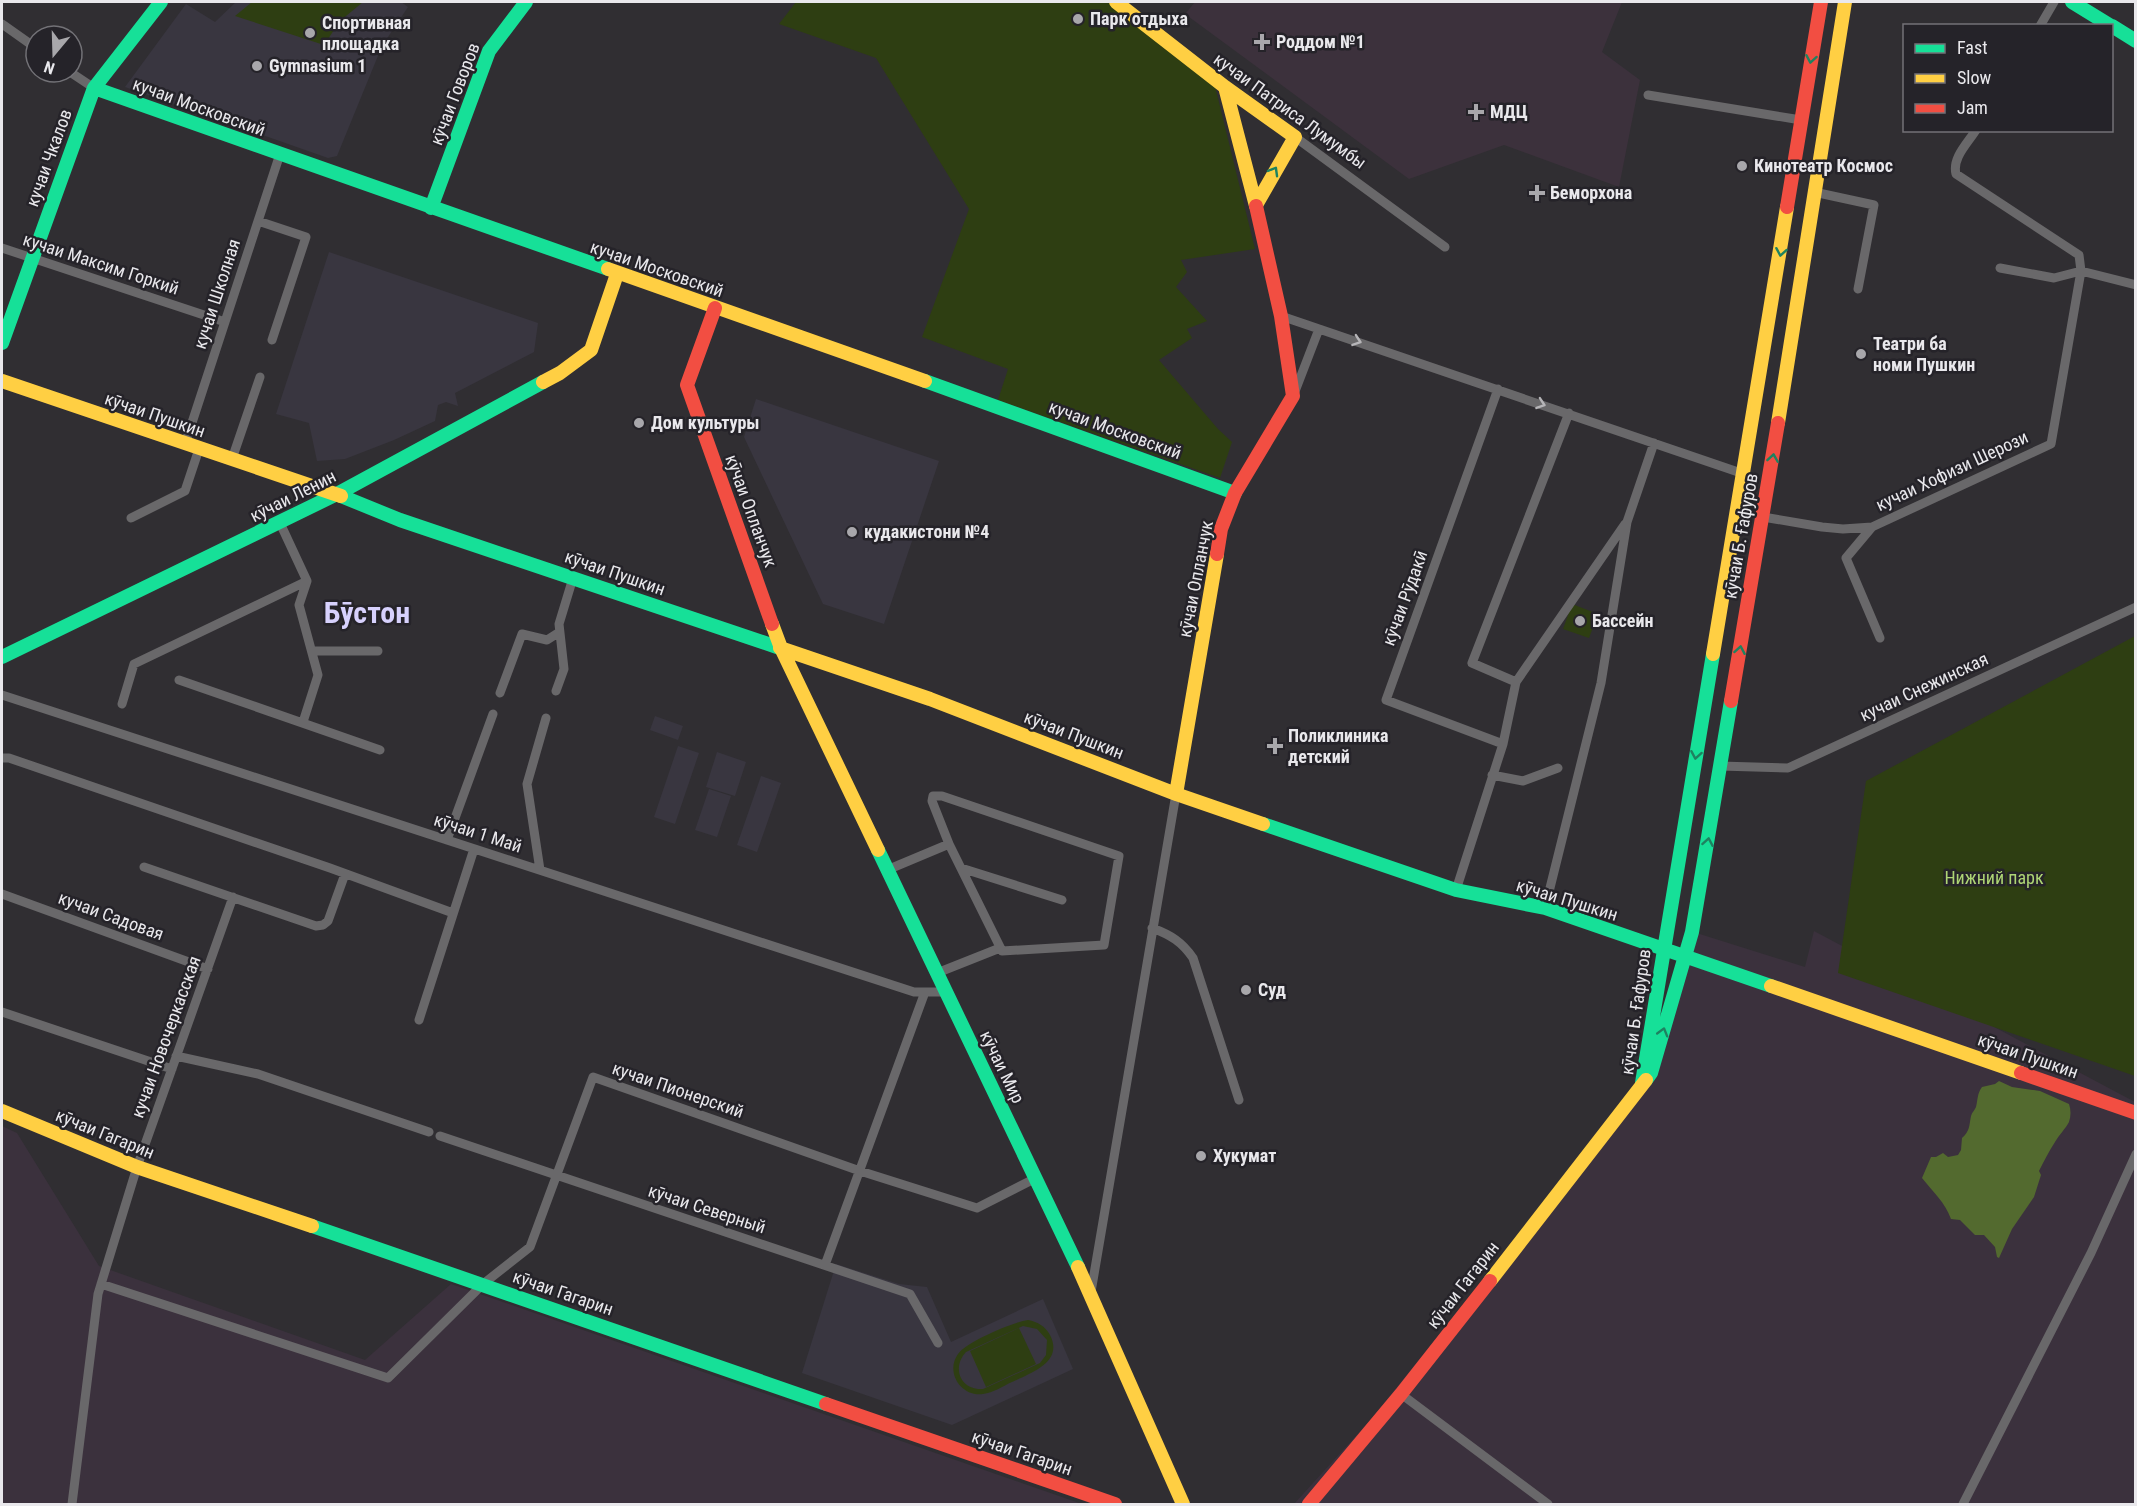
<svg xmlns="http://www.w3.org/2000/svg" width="2137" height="1506" viewBox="0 0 2137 1506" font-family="'Roboto Condensed',sans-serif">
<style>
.built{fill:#393640}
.industrial{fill:#3b313d}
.medical{fill:#3c313c}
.green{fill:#2e3e12;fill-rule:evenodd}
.forest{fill:#536a2f}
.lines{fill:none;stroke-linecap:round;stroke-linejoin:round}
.street{stroke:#69686a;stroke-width:9}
.fast{stroke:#16e098;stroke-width:14}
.slow{stroke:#ffcf43;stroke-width:14}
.jam{stroke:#f24e42;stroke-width:14}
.oneway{stroke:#1e8260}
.oneway2{stroke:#b6b5b8}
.poi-dot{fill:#a8a7ab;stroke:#252329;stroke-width:2}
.labels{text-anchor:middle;stroke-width:5;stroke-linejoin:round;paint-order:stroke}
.poi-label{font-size:18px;font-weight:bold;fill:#e9e8ec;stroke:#252329;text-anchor:start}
.street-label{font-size:18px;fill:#e9e8ec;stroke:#252329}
.park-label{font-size:18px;fill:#aed575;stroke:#252329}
.town-label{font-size:30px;font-weight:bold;fill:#d7d1fd;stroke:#252329}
</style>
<rect width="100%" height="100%" fill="#302e32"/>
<!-- built -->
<path class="built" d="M236,2H401L408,7L382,46L337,156L328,158L125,87L186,4L215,22Z
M329,252L538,323L534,352L455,393L458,406L446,402L438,405L435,421L394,440L345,459L317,461L309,423L276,414Z
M756,399L939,461L884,624L823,604L744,437Z
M655,716L683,726L678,740L650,730Z
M678,746L699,753L675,824L654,817Z
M717,752L746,762L735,796L706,787Z
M761,776L781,783L757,852L737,845Z
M709,789L731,796L717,837L695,830Z
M836,1264L899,1284L927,1287L951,1342L1043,1299L1073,1369L952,1425L802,1373Z"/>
<!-- industrial -->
<path class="industrial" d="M1687,930L1805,967L1814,931L2135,1102V1504H1294L1373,1417L1625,1102L1655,1056Z
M2,1126L17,1133L99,1266L365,1360L451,1284L1082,1504H2Z"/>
<!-- medical -->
<path class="medical" d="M1195,2H1622L1602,52L1640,80L1619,187L1504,145L1409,179L1185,14Z"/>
<!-- green -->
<path class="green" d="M252,2H363L340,21L324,45L235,16Z
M796,2H1111L1213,78L1255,249L1181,260L1187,272L1176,287L1207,321L1187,329L1192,338L1159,360L1218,429L1232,442L1220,478L998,400L1008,369L922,337L969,209L876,58L779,24Z
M1572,604L1598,614L1589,638L1563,629Z
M2135,636V1076L1838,973L1866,781Z
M1028,1320C1038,1322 1045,1326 1050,1335C1064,1362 1031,1373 1012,1382C1003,1386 993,1393 983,1394C961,1397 945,1372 958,1354C966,1342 1013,1322 1028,1320ZM1023,1326L1037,1329L1047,1340L1046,1355L1040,1363L983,1389C961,1391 951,1368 966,1352Z
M1019,1328L1036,1364L986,1387L970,1351Z"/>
<!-- forest -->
<path class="forest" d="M1999,1081L2012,1087L2040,1091L2069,1104C2071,1110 2071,1116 2069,1122C2066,1128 2059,1135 2055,1142C2049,1151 2044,1161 2039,1171L2041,1175L2034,1197L2012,1229L1999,1258L1997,1257L1995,1247L1984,1235H1975L1960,1220L1951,1219C1945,1202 1933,1192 1922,1178L1931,1157H1936L1943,1153L1948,1157L1958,1155L1961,1150L1962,1138C1970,1131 1969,1126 1971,1116C1972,1112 1975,1110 1976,1107C1978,1099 1977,1094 1982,1087L1995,1084Z"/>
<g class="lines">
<!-- street -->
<path class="street" d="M2,24L36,48
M2040,26L2054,2
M70,72L94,88
M1648,95L1801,120
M1295,137L1445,247
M1814,192L1874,205L1858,289
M258,221L306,237L272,340
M2,248L225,322
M2000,268L2054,278L2081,271L2136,285
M1281,316L1744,474
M1498,389L1386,700L1503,744
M1294,394L1319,329
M185,444L280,154
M232,459L260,377
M1763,517L1822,527L1843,529L1872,527L1846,558L1880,638
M131,518L185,491L199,449
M280,523L307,581L299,605L318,675L303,722
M1872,527L2051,444L2081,271L2079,255L1956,174C1952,158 1967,144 1976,130
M312,651H378
M179,680L380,750
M1516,682L1472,663L1569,413
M556,691L564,669L559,624L573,578
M500,693L522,634L547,640L558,633
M2,695L914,992H946
M122,704L134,664L307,581
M2,758H9L330,868L453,913
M1720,766L1788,768L2136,607
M1492,775L1523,781L1558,768
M447,840L493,714
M144,867L316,926L323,925L328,921L345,874
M961,868L1062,900
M540,870L527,784L546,718
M887,870L949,844L932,801L933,796H942L1119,856L1104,945L1002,951L949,844
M1456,890L1503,744L1516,682L1625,524
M2,894L208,969
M1545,908L1601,683L1627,522L1654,443
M1152,928C1171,935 1182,942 1193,958L1239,1100
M937,973L1000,948
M2,1012L172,1069
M419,1020L474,849
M176,1056L258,1074L429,1132
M440,1136L910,1294L938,1343
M825,1265L925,992
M101,1284L388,1378L483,1284L530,1247L593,1077L860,1171L977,1208L1036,1178
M1091,1292L1176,794
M1401,1394L1548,1504
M72,1504L98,1294L137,1167L233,897
M1963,1504L2091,1253L2136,1154"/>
<!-- fast -->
<path class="fast" d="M2072,2L2111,26
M2112,26L2136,41
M94,88L608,269
M431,208L489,51L526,2
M2,343L94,88L161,2
M925,381L1235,493
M341,496L400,520L780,648
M2,657L337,494L543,382
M1263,824L1456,890L1545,908L1771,986
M878,850L1078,1267
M1646,1080L1651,1073L1692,932L1731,701
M1642,1083L1713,654
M312,1226L826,1404"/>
<!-- slow -->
<path class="slow" d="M1116,2L1225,87L1295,137L1256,205
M1225,87L1256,206
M608,269L925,381
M2,381L341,496
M543,382L560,373L591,350L617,274
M1778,423L1845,2
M772,624L781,648L878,850
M780,648L930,699L1176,794L1263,824
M1713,654L1787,207
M1176,794L1217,554
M1771,986L2021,1073
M2,1111L137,1167L312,1226
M1078,1267L1183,1504
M1490,1281L1646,1080"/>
<!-- jam -->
<path class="jam" d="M1787,207L1821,2
M715,308L687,385L772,624
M1217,554L1221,529L1235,493L1293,396L1281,316L1256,206
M1731,701L1778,423
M2021,1073L2136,1113
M826,1404L1115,1504
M1309,1504L1401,1394L1490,1281"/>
</g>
<!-- one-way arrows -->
<defs><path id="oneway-chevron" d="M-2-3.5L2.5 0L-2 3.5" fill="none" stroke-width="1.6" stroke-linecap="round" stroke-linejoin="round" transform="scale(1.5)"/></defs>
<g class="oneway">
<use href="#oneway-chevron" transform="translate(1811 59) rotate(100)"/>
<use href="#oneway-chevron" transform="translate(1274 171) rotate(-60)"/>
<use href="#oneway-chevron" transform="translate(1781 252) rotate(100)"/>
<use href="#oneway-chevron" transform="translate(1773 458) rotate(-81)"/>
<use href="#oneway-chevron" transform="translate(1740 650) rotate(-80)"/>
<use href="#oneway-chevron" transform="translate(1696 755) rotate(100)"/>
<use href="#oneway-chevron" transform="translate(1708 842) rotate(-80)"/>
<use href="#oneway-chevron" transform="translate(1663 1032) rotate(-74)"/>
</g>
<g class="oneway2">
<use href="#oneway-chevron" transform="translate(1357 341) rotate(19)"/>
<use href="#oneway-chevron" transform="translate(1541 404) rotate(19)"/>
</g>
<!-- markers -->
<g class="poi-dot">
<circle cx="1078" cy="19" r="6"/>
<circle cx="310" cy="33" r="6"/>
<path d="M1259 33h6v6h6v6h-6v6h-6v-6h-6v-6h6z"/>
<circle cx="257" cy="66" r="6"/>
<path d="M1473 103h6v6h6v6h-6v6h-6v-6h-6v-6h6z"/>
<circle cx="1742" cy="166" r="6"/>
<path d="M1534 184h6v6h6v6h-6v6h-6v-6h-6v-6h6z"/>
<circle cx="1861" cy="354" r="6"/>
<circle cx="639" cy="423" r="6"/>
<circle cx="852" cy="532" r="6"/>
<circle cx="1580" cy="621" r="6"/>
<path d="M1272 737h6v6h6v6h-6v6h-6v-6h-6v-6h6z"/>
<circle cx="1246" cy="990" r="6"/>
<circle cx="1201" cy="1156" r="6"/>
</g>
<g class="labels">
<!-- poi labels -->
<g class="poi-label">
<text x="1090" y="25">Парк отдыха</text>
<text x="322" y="29">Спортивная<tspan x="322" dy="21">площадка</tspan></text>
<text x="1276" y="48">Роддом №1</text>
<text x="269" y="72">Gymnasium 1</text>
<text x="1490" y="118">МДЦ</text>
<text x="1754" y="172">Кинотеатр Космос</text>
<text x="1550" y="199">Беморхона</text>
<text x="1873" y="350">Театри ба<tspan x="1873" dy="21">номи Пушкин</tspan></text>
<text x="651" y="429">Дом культуры</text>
<text x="864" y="538">кудакистони №4</text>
<text x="1592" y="627">Бассейн</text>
<text x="1288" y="742">Поликлиника<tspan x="1288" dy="21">детский</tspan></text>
<text x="1258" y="996">Суд</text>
<text x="1213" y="1162">Хукумат</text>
</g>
<!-- street labels -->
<g class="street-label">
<text transform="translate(455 94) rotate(-69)" y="6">кӯчаи Говоров</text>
<text transform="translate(199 107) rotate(20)" y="6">кучаи Московский</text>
<text transform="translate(1290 111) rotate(36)" y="6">кучаи Патриса Лумумбы</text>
<text transform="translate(49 158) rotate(-70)" y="6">кучаи Чкалов</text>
<text transform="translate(101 264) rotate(18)" y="6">кучаи Максим Горкий</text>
<text transform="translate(657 269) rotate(19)" y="6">кучаи Московский</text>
<text transform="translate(217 294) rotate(-72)" y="6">кучаи Школная</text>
<text transform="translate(155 415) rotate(19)" y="6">кӯчаи Пушкин</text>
<text transform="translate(1115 430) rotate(20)" y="6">кучаи Московский</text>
<text transform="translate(1952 471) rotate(-25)" y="6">кучаи Хофизи Шерози</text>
<text transform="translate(293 496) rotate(-27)" y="6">кӯчаи Ленин</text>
<text transform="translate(751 511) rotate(70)" y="6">кӯчаи Опланчук</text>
<text transform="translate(1741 536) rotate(-80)" y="6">кӯчаи Б. Ғафуров</text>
<text transform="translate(615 573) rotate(19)" y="6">кӯчаи Пушкин</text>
<text transform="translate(1196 579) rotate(-79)" y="6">кӯчаи Опланчук</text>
<text transform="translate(1405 598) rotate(-70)" y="6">кӯчаи Рӯдакӣ</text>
<text transform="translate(1924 687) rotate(-25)" y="6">кучаи Снежинская</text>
<text transform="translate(1074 735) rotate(21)" y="6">кӯчаи Пушкин</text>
<text transform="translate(478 833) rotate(18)" y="6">кӯчаи 1 Май</text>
<text transform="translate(1567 900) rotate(17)" y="6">кӯчаи Пушкин</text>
<text transform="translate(111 916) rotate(20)" y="6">кучаи Садовая</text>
<text transform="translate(1636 1012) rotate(-82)" y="6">кӯчаи Б. Ғафуров</text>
<text transform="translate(166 1037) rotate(-70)" y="6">кучаи Новочеркасская</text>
<text transform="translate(2028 1056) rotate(19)" y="6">кӯчаи Пушкин</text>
<text transform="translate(1002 1067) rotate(64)" y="6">кӯчаи Мир</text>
<text transform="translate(678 1090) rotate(19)" y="6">кучаи Пионерский</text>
<text transform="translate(105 1134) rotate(22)" y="6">кӯчаи Гагарин</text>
<text transform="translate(707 1209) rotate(18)" y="6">кӯчаи Северный</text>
<text transform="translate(1463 1285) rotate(-52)" y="6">кӯчаи Гагарин</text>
<text transform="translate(563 1293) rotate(19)" y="6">кӯчаи Гагарин</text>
<text transform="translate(1022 1453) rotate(19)" y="6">кӯчаи Гагарин</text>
</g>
<!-- park labels -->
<g class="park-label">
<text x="1994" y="884">Нижний парк</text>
</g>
<!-- town labels -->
<g class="town-label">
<text x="367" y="623">Бӯстон</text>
</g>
</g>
<!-- border -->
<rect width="2137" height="1506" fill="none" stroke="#e9e8ec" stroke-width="6"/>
<!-- legend -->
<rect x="1903" y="24" width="210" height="108" fill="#252329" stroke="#737277" stroke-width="1.5"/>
<rect x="1915" y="44" width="30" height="9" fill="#16e098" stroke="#737277" stroke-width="1.5"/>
<text x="1957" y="54" font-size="18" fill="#e9e8ec">Fast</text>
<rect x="1915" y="74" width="30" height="9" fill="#ffcf43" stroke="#737277" stroke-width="1.5"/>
<text x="1957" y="84" font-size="18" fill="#e9e8ec">Slow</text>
<rect x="1915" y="104" width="30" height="9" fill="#f24e42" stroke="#737277" stroke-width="1.5"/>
<text x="1957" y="114" font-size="18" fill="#e9e8ec">Jam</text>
<!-- north arrow -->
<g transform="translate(54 54) rotate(199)"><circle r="28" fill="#252329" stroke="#737277" stroke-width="1.5"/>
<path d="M0-4.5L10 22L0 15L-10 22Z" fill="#a8a7ab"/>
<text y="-9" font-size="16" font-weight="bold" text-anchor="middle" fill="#e9e8ec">N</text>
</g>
</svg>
